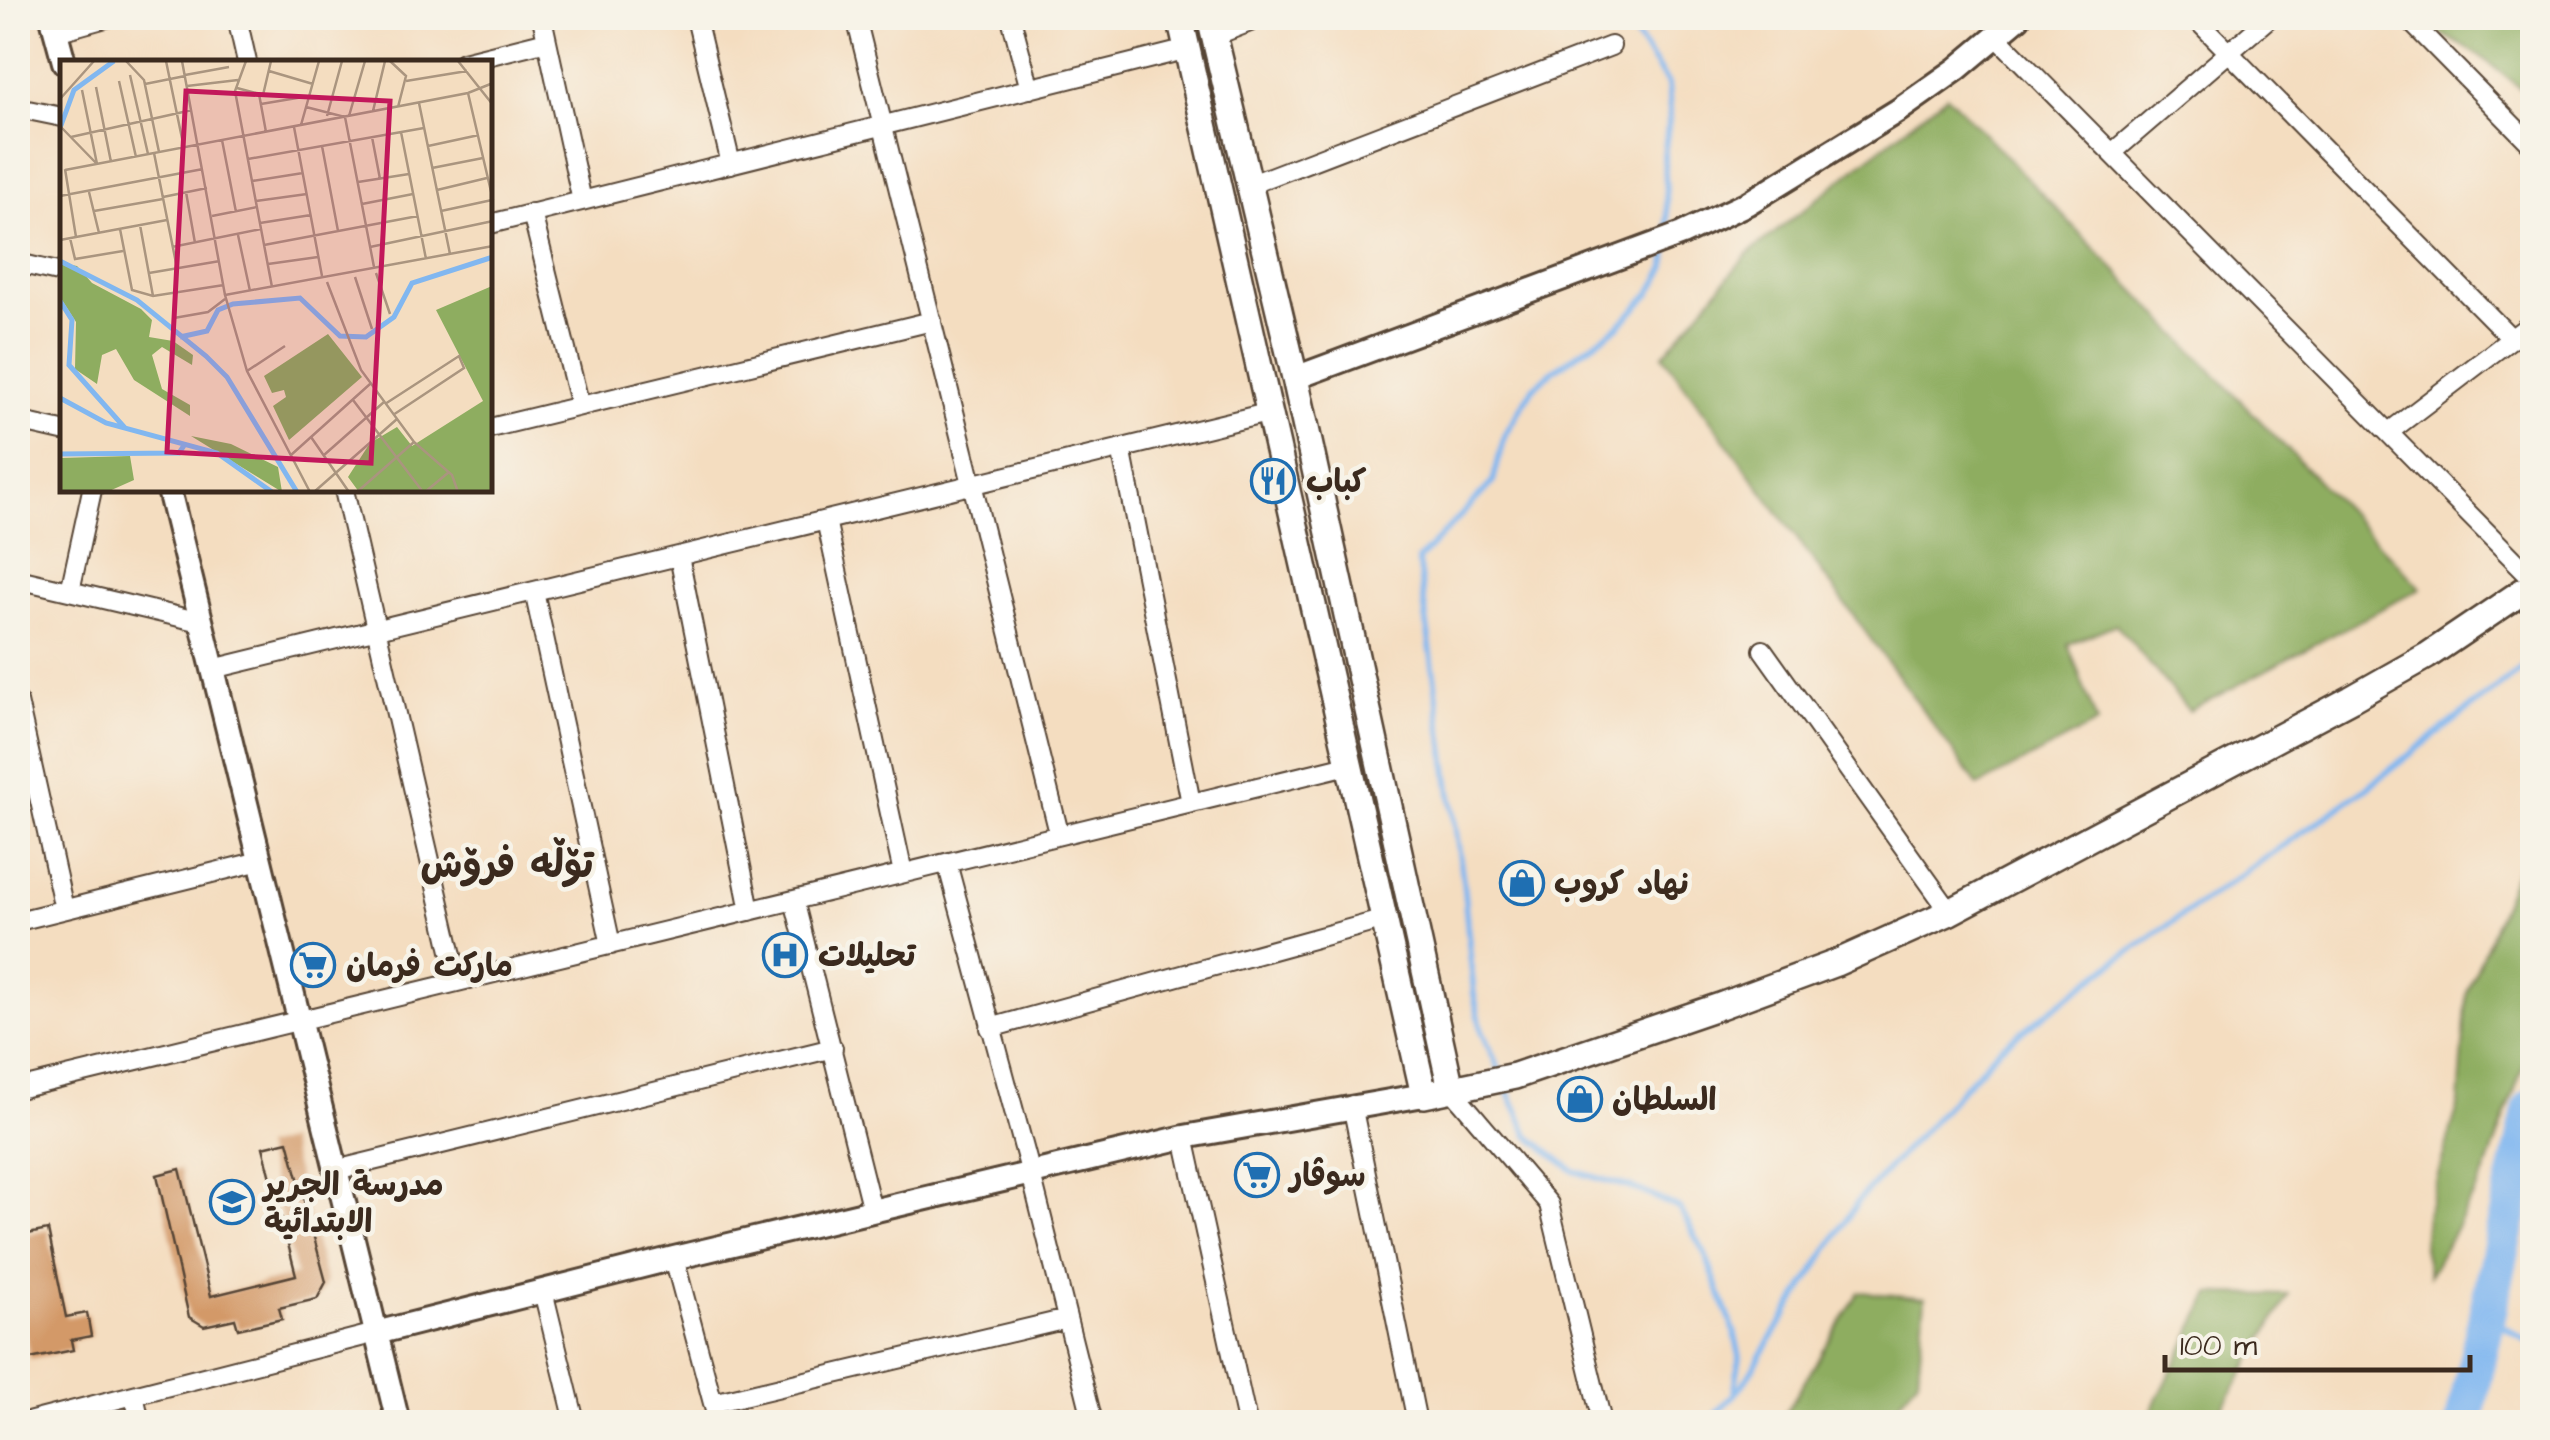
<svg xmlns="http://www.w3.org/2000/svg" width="2550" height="1440" viewBox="0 0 2550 1440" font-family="'Architects Daughter','Playpen Sans Arabic',sans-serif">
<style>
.forest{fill:#8ead60;stroke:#646c3f;stroke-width:2.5}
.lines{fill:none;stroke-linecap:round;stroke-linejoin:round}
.stream{stroke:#81b7f0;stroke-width:6}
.river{stroke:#81b7f0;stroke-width:38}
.building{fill:#d39967}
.minor-casing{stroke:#574536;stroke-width:22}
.tertiary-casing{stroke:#574536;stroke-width:28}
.secondary-casing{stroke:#574536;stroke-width:30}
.minor{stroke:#fff;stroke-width:18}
.tertiary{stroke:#fff;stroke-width:22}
.secondary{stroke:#fff;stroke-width:25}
.labels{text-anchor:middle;stroke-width:9;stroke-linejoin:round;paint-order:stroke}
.poi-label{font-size:32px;font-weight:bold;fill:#3b2a1e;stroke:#f7f3e8;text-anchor:start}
.quarter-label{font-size:38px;font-weight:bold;fill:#3b2a1e;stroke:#f7f3e8}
.inset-river{fill:none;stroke:#81b7f0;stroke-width:5}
.inset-road{fill:none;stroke:#aa957f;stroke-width:2.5}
.view{fill:#c2185b;fill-opacity:0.15;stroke:#c2185b;stroke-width:5}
.inset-edge{fill:none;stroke:#3b2a1e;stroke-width:5}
</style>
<rect width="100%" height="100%" fill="#f7f3e8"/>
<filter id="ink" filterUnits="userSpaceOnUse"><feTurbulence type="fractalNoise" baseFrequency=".01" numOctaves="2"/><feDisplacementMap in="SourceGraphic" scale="20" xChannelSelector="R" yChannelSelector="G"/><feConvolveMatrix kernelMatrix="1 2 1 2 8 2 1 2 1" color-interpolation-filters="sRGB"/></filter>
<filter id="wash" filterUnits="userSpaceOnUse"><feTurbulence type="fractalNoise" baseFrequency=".0048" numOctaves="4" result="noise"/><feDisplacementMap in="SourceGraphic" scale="40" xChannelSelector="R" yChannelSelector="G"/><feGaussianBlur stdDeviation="2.25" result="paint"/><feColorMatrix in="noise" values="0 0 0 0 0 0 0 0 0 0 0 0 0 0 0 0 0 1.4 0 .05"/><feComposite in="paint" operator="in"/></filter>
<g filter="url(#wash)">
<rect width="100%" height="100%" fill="#f4ddc0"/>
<!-- forest -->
<path class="forest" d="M2413,18H2532V98L2479,55Z
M1947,95L2421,588L2189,711L2116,624L2068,644L2097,723L1978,786L1663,355L1746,256Z
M2532,832V1041L2484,1176L2429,1276L2423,1247L2426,1216L2459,1103L2467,993Z
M1859,1292L1925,1298L1918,1378L1884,1422H1780Z
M2211,1294L2289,1295L2215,1422H2146Z"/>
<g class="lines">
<!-- stream -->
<path class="stream" d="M1624,18L1668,84L1670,112L1664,155L1668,232
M1500,1072L1482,1031L1474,995L1463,881L1418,560L1493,482L1505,434L1533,388L1555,369L1619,326L1650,294L1666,267L1667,244
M1505,1084L1529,1136L1574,1171L1639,1190L1680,1209L1705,1254L1734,1330L1740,1357L1734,1394
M2487,1316L2532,1344
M1708,1422L1742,1386L1858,1201L2001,1047L2119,959L2365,789L2532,661"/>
<!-- river -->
<path class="river" d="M2464,1422L2532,1108"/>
</g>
<g id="blocks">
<!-- building -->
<path class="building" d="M288,1141L326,1282L317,1299L279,1308L282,1319L238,1329L235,1319L204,1326L189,1317L157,1175L180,1169L211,1296L296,1275L263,1147Z
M48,1230L66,1317L87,1313L91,1336L71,1340L73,1350L30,1359L20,1312L18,1313V1236Z"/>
</g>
</g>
<g filter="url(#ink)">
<use href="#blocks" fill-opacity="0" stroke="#574536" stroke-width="2.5"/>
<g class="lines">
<defs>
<path id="minor" d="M237,18L247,62
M542,18L582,201
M696,18L731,164
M856,18L1059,833
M1011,18L1030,89
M2195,18L2512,339
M2407,18L2532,145
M56,32L106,18
M1214,36L1260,18
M1996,36L2532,578
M463,62L547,41
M18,108L62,117
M2112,153L2269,18
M1249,185L1611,46
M532,213L580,406
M490,224L1188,49
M18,263L62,273
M18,421L62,431
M490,428L932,321
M2389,432L2532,323
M1121,448L1191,803
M344,490L458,981
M826,520L903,873
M679,556L750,911
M18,579L201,622
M70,591L92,490
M534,591L611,945
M1763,650L1950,912
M213,669L1271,412
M18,702L64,909
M947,863L1031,1174L1093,1422
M794,900L872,1210
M18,921L260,861
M990,1028L1385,919
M18,1089L1352,764
M1451,1089L1549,1204L1602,1422
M1352,1105L1417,1422
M1184,1137L1247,1422
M336,1170L833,1048
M674,1258L718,1422
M543,1291L575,1422
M134,1395L140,1422
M713,1403L1067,1319
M28,1422L376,1333"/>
<path id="tertiary" d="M52,18L64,62
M1295,378L1682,234L1748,203L1899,110L1957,69L2018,18
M169,490L398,1422
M376,1333L674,1258L1184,1137L1424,1095"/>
<path id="secondary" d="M1180,18L1424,1095L1515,1076L1720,1006L1836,963L1950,912L2351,699L2427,656L2532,585
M1210,18L1295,378L1451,1089"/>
</defs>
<!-- minor casing -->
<use href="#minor" class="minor-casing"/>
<!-- tertiary casing -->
<use href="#tertiary" class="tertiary-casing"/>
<!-- secondary casing -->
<use href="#secondary" class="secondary-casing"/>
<!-- minor -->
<use href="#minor" class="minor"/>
<!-- tertiary -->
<use href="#tertiary" class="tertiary"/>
<!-- secondary -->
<use href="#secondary" class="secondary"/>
</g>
</g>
<!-- icons -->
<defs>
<symbol id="restaurant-ring" viewBox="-11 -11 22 22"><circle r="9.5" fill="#f7f3e8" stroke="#1f6fb2" stroke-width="1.5"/><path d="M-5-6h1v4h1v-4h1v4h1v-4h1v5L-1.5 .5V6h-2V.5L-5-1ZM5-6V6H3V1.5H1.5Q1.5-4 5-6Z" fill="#1f6fb2"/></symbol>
<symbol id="shop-ring" viewBox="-11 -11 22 22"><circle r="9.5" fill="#f7f3e8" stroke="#1f6fb2" stroke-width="1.5"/><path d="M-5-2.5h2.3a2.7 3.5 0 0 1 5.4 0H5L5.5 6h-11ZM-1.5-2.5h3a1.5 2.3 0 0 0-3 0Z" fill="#1f6fb2"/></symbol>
<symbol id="hospital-ring" viewBox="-11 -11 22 22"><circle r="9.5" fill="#f7f3e8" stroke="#1f6fb2" stroke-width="1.5"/><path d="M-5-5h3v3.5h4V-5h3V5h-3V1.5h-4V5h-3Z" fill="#1f6fb2"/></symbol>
<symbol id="supermarket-ring" viewBox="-11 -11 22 22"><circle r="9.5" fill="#f7f3e8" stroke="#1f6fb2" stroke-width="1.5"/><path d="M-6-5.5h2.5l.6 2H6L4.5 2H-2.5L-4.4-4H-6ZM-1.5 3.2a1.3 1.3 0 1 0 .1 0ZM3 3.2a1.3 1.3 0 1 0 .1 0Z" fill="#1f6fb2"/></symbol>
<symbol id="school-ring" viewBox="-11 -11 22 22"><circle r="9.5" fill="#f7f3e8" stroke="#1f6fb2" stroke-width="1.5"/><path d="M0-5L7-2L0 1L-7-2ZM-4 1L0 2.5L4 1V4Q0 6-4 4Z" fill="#1f6fb2"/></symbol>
</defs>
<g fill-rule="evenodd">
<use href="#restaurant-ring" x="1248" y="456" width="50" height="50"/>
<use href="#shop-ring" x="1497" y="858" width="50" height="50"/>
<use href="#hospital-ring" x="760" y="930" width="50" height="50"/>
<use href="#supermarket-ring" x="288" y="940" width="50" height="50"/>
<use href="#shop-ring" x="1555" y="1074" width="50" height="50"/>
<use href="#supermarket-ring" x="1232" y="1150" width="50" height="50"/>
<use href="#school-ring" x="207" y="1177" width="50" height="50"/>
</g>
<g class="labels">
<!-- poi labels -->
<g class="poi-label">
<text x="1306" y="492">كباب</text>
<text x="1554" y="894">نهاد كروب</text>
<text x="818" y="966">تحلیلات</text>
<text x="346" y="976">مارکت فرمان</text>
<text x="1612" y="1110">السلطان</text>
<text x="1290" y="1186">سوڤار</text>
<text x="264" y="1195">مدرسة الجرير<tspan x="264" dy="37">الابتدائية</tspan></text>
</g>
<!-- quarter labels -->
<g class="quarter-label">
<text x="507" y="877">تۆڵە فرۆش</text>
</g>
</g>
<!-- overview -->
<g transform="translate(60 60)">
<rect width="432" height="432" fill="#f4ddc0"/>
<path d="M0,203L17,206L32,223L81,249L92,260L89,277L113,281L133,295L132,305L102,287L92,295L102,329L130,345V356L74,320L56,289L42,295L37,324L15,309L16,262L0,237ZM432,226V432H299L288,417L310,383L337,367L352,386L423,341L376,250ZM268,274L302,317L229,380L213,346L226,337L224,330L212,333L204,316ZM131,376L171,384L218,407L222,432ZM70,396L74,420L47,432H0V398Z" fill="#8ead60"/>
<path class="inset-river" d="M0,68L14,30L54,1M0,201L77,240L146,296L167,317L237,432M0,241L12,260L9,305L65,368M120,277L147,271L158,250L173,244L240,238L280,276L306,277L334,257L352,223L433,197M0,338L46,363L157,393L212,432M0,394L119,393L125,384"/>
<path class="inset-road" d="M66,1L84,20L99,92M106,1L124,88M122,1L165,235M186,1L175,31L212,227M330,1L346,16L338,47M398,1L433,45M209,11L253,24M70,15L88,94M125,15L169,7M59,21L76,97M346,21L407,11M85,24L125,16M127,26L178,20M36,27L51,102M177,28L203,35L211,1M22,30L37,104M408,33L433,140M199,34L206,72M0,39L34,1M359,43L390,194M201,44L249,36M246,47L285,57L314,207M313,51L325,1M267,56L282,1M289,56L305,1M241,65L259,1M0,66L36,103M234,67L262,216M341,72L366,199M11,77L132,50M312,77L320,119M162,80L176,152M262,86L278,171M368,86L419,75M94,93L117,208M188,99L364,68M372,108L423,98M5,109L16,177M5,110L408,33L433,23M192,121L243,113M298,122L349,114M377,130L427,118M29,132L39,173M126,132L135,183M0,136L143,109M103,137L147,128M196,141L247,134M302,144L353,134M34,151L103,139M381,151L432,140M152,156L197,147M200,163L251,155M80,165L93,236M60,169L72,230L93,236L164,225M178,175L190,231M10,178L15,199L63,191M0,180L107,160M204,185L358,156M112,187L201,169M310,187L433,161M208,204L258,197M89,213L160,201M316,213L330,254M295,217L312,269M267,222L301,310L354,382L392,415L398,432M114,258L148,252L165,239M187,311L225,286M293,340L363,432M325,344L399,296L404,308L333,355M251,377L289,432M231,395L310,324M264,395L324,342M250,432L187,311L165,235L433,186M254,432L337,359M297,432L354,382M365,432L389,412"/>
<path class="view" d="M126,31L330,41L311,403L107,392Z"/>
<rect width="432" height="432" class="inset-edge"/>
</g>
<!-- margin -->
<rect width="2550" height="1440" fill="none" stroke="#f7f3e8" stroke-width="60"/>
<!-- scale -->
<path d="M2165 1355v15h305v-15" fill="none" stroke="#3b2a1e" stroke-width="5"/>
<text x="2180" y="1355" font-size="30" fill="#3b2a1e" stroke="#f7f3e8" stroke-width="8" paint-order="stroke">100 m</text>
</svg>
